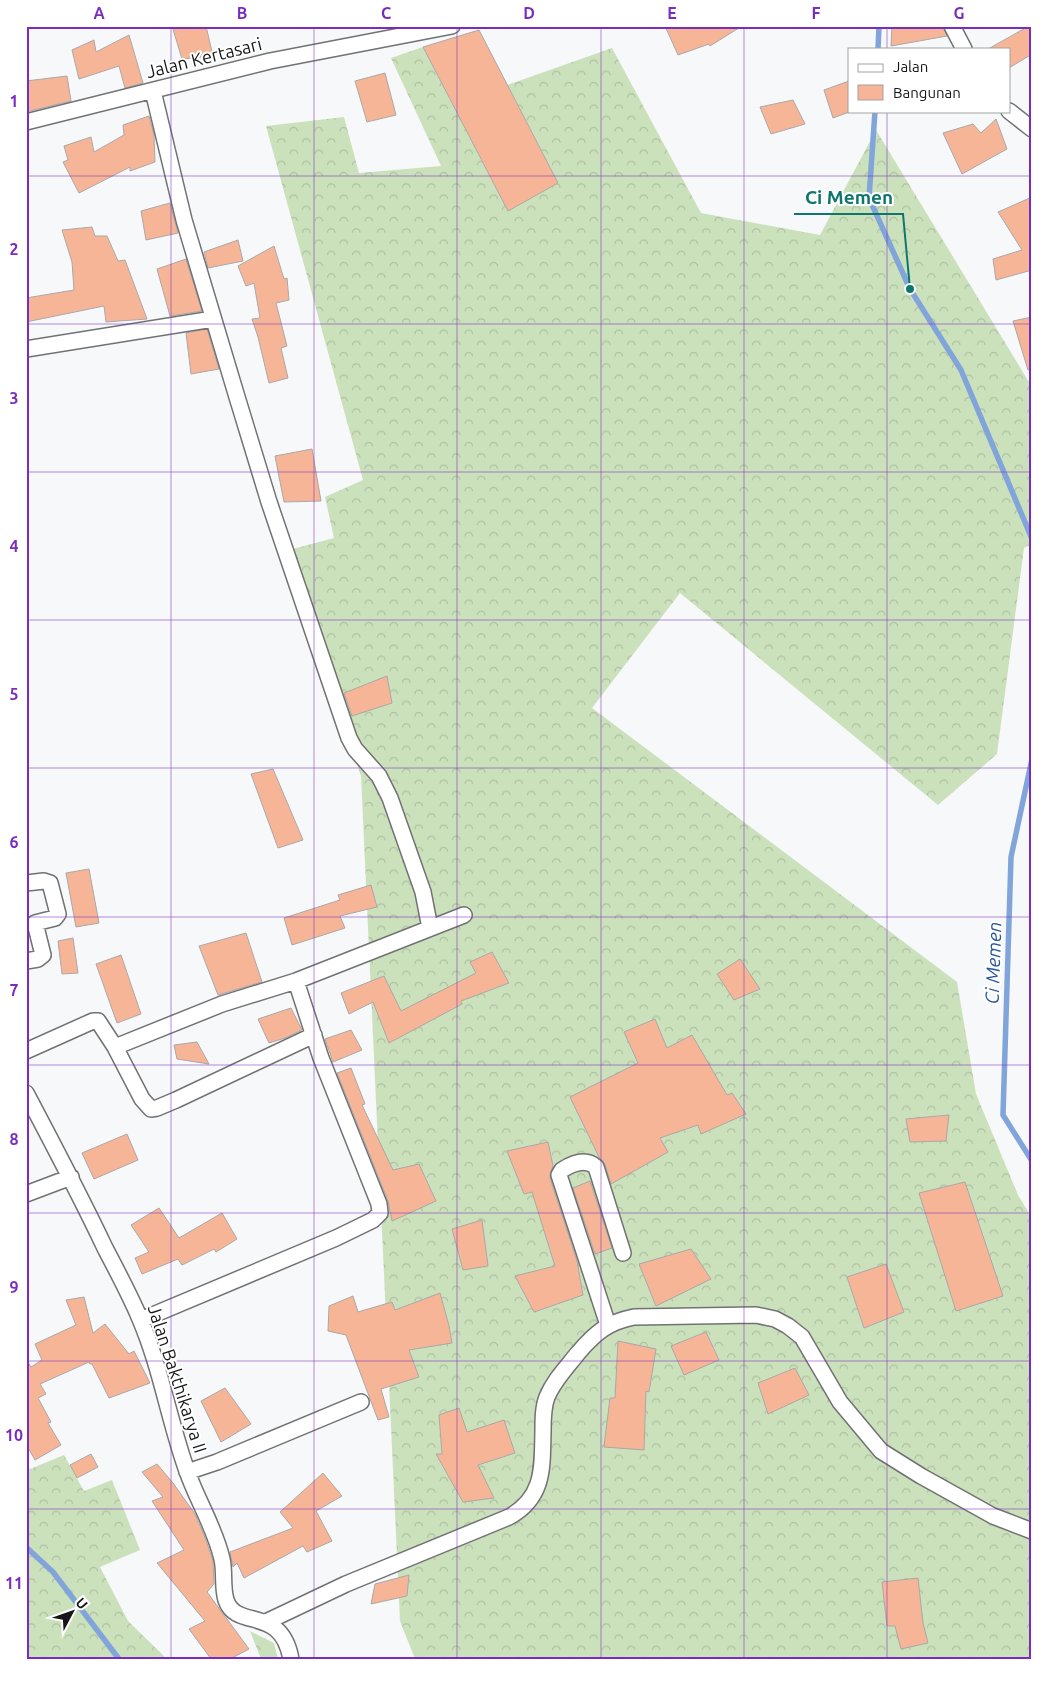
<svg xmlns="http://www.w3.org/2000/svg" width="1058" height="1685" viewBox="0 0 1058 1685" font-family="Ubuntu,sans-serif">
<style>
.forest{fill:url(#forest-crowns)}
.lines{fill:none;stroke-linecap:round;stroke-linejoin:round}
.stream{stroke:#81a5da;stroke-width:5.5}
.building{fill:#f7b598;stroke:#aaa8a8}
.street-casing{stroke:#717273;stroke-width:18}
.street{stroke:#fff;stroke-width:15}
.grid{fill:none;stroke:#7b2cbf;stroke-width:1;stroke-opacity:0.55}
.labels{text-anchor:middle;stroke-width:4;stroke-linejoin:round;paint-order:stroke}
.street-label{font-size:18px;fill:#171717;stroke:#fff}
.water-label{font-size:19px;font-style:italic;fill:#295797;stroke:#fff}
.leader{fill:none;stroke:#0f766e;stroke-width:2}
.callout-dot{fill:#0f766e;stroke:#fff;stroke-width:2}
.callout-label{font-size:19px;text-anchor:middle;font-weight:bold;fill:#0f766e;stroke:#fff;stroke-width:4;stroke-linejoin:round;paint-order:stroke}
.neatline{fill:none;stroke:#7b2cbf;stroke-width:2}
.grid-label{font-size:16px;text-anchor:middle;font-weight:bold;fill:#7b2cbf}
</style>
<defs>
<pattern id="forest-crowns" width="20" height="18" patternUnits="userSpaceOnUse" patternTransform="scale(1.25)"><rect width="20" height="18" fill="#cbe1bc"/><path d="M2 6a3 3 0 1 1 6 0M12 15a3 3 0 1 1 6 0" fill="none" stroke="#aec0a1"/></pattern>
</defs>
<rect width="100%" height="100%" fill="#f7f8f9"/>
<!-- forest -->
<path class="forest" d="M423,47L508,211L558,183L507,85L612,48L701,213L820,235L876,130L1032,387V544L1024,548L997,754L938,805L680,593L592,708L957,982L976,1094L1018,1195L1032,1218V1659H415L400,1621L361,776L289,550L334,538L325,497L363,480L266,126L344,117L359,173L441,166L391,58Z
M64,1455L84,1491L112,1480L140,1550L100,1567L128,1621L167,1659H26V1463L30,1469Z
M250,1631L274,1643L278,1659H261Z"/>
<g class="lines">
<!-- stream -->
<path class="stream" d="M878,49L879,26
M875,111L869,198L910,289L961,370L1032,539
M1032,759L1011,857L1003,1115L1032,1161
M26,1547L53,1572L119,1659"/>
</g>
<!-- building -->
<path class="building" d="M172,26H206L213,56L182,59Z
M665,26H742L710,46L709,44L678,55Z
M892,26H943L947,36L891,46Z
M1029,26H1032V54L1009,68V49H988Z
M479,30L558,183L508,211L423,47Z
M129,35L143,83L125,88L119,66L79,79L72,50L94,40L96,52Z
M385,73L396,115L367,122L355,81Z
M67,76L71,101L26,112V81Z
M849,81V112L833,118L824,90Z
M793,100L805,124L771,134L760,107Z
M149,116L154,135L155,162L130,171V167L79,193L63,162L68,160L64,146L91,137L94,152L124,135L123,125Z
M996,119L1007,149L962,174L943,133L973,124L981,133Z
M1032,197V270L996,280L993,259L1022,250L998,212Z
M170,203L178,233L146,240L141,211Z
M92,227L95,236H107L118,261L125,260L147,319L106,322L104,306L26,322V298L74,290L72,262L62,230Z
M238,240L243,261L208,268L204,252Z
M274,246L284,279L287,278L289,300L276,303L287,346L281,348L288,378L269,383L258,337L252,319L260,318L254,283L246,286L238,266Z
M186,259L202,311L170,316L157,269Z
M1032,317V369L1028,370L1013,321Z
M207,329L219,369L191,374L186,333Z
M312,449L321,501L284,502L275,456Z
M387,676L392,703L352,716L344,693Z
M273,769L303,840L278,848L251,774Z
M89,869L99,923L76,927L66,873Z
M371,885L377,907L340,916L345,928L292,945L284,918L340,900L338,895Z
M246,933L262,982L218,995L199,946Z
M73,938L78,973L62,974L58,941Z
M492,952L509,983L461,1001L462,1004L389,1043L373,1002L349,1014L341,993L384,976L401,1011L476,973L470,962Z
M121,955L141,1014L117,1023L96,964Z
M740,959L760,989L734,1000L717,974Z
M291,1008L302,1030L285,1038L269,1043L258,1019Z
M655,1019L667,1048L692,1035L727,1095L732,1093L746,1114L701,1134L698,1125L660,1138L668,1152L611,1184L605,1164L599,1157L570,1097L638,1063L624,1032Z
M351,1030L362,1050L333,1062L325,1039Z
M197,1042L209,1064L177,1059L174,1045Z
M351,1068L365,1104L362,1105L393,1170L419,1164L436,1201L392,1221L388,1201L337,1073Z
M949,1115L946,1141L910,1142L906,1119Z
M127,1134L138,1160L94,1179L82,1153Z
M548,1142L553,1166L550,1174V1178L577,1261L583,1295L534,1312L515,1276L555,1266L532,1192L524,1194L507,1151Z
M590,1181L612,1248L595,1254L573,1188Z
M965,1182L1003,1296L956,1311L919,1193Z
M159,1208L179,1238L222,1213L237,1239L216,1252L214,1249L182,1265L178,1259L142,1274L135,1258L149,1252L131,1225Z
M482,1220L488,1266L463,1270L452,1229Z
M691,1249L711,1279L656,1306L639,1264Z
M886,1264L904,1312L864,1328L847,1277Z
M440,1293L449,1326L452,1343L409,1350L419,1377L381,1389L389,1417L378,1420L346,1335L328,1331L329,1306L353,1296L358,1312L392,1302L395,1310Z
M84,1297L93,1333L105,1324L129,1354L134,1351L150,1383L109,1398L92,1364H90L89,1362L40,1384L46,1394L38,1398L51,1422L48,1423L61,1445L35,1460L26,1444V1359L31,1367L42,1360L35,1344L76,1325L66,1300Z
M706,1332L719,1360L684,1375L671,1346Z
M618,1341L656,1349L649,1392L646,1391L644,1450L604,1447L610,1398H615Z
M795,1368L809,1395L768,1414L758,1383Z
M225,1388L251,1424L221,1442L201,1401Z
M459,1408L467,1432L504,1420L515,1453L478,1465L494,1498L463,1502L436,1454H442L439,1415Z
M91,1454L98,1467L77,1478L70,1465Z
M157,1464L173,1483L195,1514L206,1540L213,1561L214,1584L207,1592L249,1649L230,1659H211L189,1629L205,1621L157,1563L184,1550L152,1501L163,1497L142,1472Z
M323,1473L342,1496L316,1511L332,1541L307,1552L303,1546L244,1578L237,1563L233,1567L230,1552L293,1528L280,1512Z
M409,1575L407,1596L371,1604L375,1584Z
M918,1578L923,1623L928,1643L901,1649L895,1626H887L882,1582Z"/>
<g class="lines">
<defs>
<path id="street" d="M952,26L964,49
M153,91L184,220L237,397L269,502L349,738L355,749L379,776L390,798L423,892L430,928
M1009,111L1032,129
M26,122L270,61L452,26
M26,349L213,319
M26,883L44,881L50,883L58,914L55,918L35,923L43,955L38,959L26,961
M115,1047L222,1004L296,981L464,915
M26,1051L93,1021H98L115,1047L142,1099L151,1109L157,1108L176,1100L314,1035
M26,1093C53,1144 80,1195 105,1248C117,1271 130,1295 140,1319C161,1368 169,1421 187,1471C197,1500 215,1528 222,1559C225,1572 222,1587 226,1600C236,1631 281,1604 291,1659
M26,1194L71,1177
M141,1320L336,1238L373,1220L380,1213L379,1204L321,1058L296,981
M608,1325L559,1175L562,1170C573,1163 586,1158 596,1167L623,1253
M187,1472L217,1462L361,1402
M266,1622L346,1584L509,1517C545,1497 542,1467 543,1431C543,1419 543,1407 547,1397C554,1380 567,1367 578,1353C595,1333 608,1322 634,1317L756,1315L775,1319L788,1326L802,1337L840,1402L881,1451L921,1476L993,1516L1032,1531"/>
</defs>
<!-- street casing -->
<use href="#street" class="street-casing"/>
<!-- street -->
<use href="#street" class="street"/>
</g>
<!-- grid -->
<path class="grid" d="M171,26V1659M314,26V1659M457,26V1659M601,26V1659M744,26V1659M887,26V49M887,111V1659M26,176H1032M26,324H1032M26,472H1032M26,620H1032M26,768H1032M26,917H1032M26,1065H1032M26,1213H1032M26,1361H1032M26,1509H1032"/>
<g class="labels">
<!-- street labels -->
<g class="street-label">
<text transform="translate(204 58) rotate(-14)" y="6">Jalan Kertasari</text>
<text transform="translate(177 1379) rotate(72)" y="6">Jalan Bakthikarya II</text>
</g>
<!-- water labels -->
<g class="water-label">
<text transform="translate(993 963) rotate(-88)" y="7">Ci Memen</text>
</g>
</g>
<!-- callouts -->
<path class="leader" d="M910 289L903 214H794"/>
<circle class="callout-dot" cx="910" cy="289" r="5"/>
<g class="callout-label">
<text x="849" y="204">Ci Memen</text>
</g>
<!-- border -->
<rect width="1058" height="1685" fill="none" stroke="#ffffff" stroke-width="55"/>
<!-- legend -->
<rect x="848" y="48" width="162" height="65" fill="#ffffff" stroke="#a2a2a2"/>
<rect x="858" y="64" width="25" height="8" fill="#ffffff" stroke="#a2a2a2"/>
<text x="893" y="72" font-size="15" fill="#171717">Jalan</text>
<rect x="858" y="85" width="25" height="15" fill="#f7b598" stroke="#a2a2a2"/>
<text x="893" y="98" font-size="15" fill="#171717">Bangunan</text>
<!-- north arrow -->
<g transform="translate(72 1612) rotate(49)" stroke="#ffffff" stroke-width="4" paint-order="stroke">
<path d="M0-4L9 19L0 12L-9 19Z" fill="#171717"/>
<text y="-8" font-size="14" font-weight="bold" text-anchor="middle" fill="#171717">U</text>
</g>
<rect x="28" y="28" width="1002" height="1630" class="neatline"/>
<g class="grid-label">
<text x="99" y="19">A</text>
<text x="242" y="19">B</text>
<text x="386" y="19">C</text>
<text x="529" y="19">D</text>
<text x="672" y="19">E</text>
<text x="816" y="19">F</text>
<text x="959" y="19">G</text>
<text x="14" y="107">1</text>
<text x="14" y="255">2</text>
<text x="14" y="404">3</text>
<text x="14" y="552">4</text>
<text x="14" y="700">5</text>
<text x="14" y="848">6</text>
<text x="14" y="996">7</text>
<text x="14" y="1145">8</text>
<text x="14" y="1293">9</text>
<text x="14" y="1441">10</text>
<text x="14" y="1589">11</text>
</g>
</svg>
